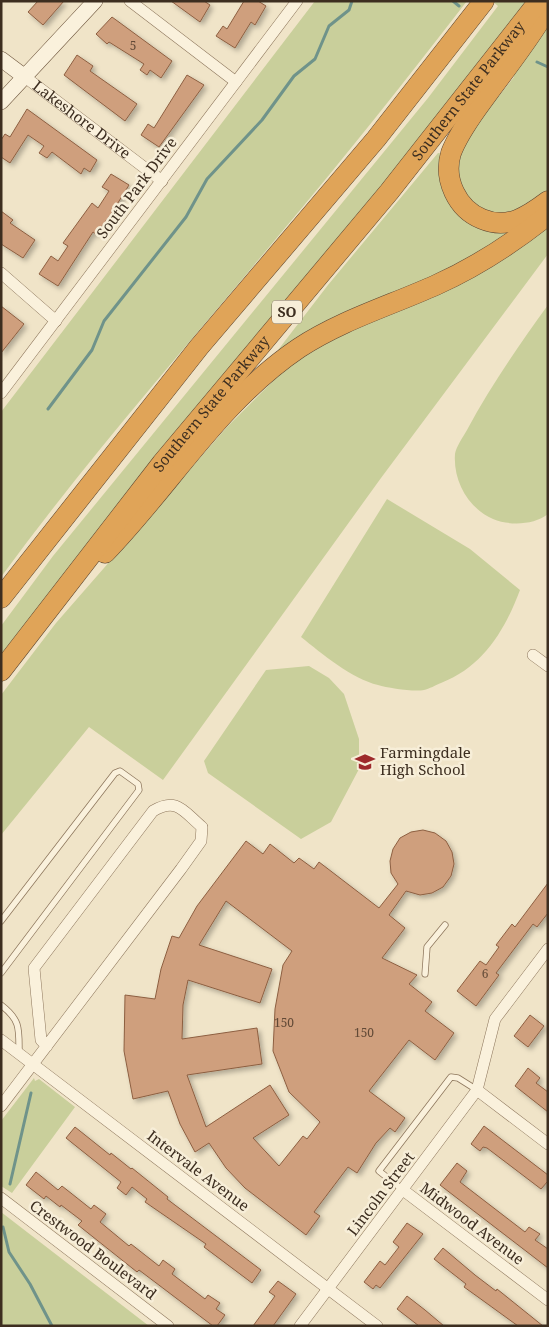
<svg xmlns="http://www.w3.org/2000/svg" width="549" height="1327" viewBox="0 0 549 1327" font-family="'Noto Serif',serif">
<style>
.green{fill:#c9cf9b}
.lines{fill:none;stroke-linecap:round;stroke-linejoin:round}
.stream{stroke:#6f938a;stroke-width:3}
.building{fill:#cf9f7d;stroke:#8d5f41;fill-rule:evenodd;filter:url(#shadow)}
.lane-casing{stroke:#8d765c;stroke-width:7}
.street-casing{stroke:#8d765c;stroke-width:12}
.secondary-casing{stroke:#6f573f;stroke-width:16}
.highway-casing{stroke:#5b4430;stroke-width:21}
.lane{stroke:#faf1dc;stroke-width:5.5}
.street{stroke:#faf1dc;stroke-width:11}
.secondary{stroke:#faf1dc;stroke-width:15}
.highway{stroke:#e0a458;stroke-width:20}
.labels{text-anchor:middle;stroke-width:5;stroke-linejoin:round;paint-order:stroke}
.number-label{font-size:12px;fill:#624a37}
.shield{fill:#f7eed8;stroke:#756857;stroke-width:1}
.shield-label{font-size:14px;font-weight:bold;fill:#3d2e20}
.street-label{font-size:15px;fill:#3d2e20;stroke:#f7eed8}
.poi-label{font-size:15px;fill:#3d2e20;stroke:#f7eed8;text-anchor:start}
</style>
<defs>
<filter id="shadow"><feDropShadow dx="3" dy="3" stdDeviation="2.5" flood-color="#0004"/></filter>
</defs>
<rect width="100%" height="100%" fill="#f0e4c8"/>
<!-- green -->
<path class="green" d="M315,1H467C406,80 344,158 280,234C186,347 88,458 1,577V412Z
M492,1H548V190C540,196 532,204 523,209C492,227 456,201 456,166C456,150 485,111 495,95L499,96L514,77L512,71L516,18L1,660V626L53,556L428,98L498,6Z
M438,153L445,154L466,218L529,223L464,263L281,354L278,350L328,285Z
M548,226V254L381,478L163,780L89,727L1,835V695L56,623L227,427L283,371L329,339Z
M548,305V514C534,525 510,526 493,519C468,508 453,481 455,454C456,447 463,437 467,430C490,387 519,345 548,305Z
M387,499L470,549L520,590C505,630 483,667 441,683C436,685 429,689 424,690C414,692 388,688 378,685C352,679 321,653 301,637Z
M309,666L329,678L344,694L359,739V769L331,822L301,839L208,773L204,761L266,670Z
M34,1078L35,1081L39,1079L75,1107L12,1193L1,1186V1121Z
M1,1212L149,1326H1Z"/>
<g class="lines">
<!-- stream -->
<path class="stream" d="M453,1L459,6
M537,62L548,67
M48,409L92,350L104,321L186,217L207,179L262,120L294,76L315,59L329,26L349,10L352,1
M10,1184L31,1093
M3,1227L9,1252L30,1284L52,1326"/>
</g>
<!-- building -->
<path class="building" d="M38,1H64L43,25L28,12Z
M171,1H204L210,5L200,22Z
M244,1H258L266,6L255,25L251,22L235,48L216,36L223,26L227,29Z
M112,17L172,61L161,78L150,70L147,75L140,70L144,64L109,42L107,44L96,34Z
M77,55L93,66L90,71L137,104L125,121L64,75Z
M187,75L204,85L159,147L141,135L148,124L154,128Z
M27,109L97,160L90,172L84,168L81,174L52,152L47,158L39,153L44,146L28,135L10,163L1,157V140L5,134L10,137Z
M111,174L129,185L111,214L96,234L93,232L58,286L39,274L51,256L58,261L68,246L63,243L92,203L98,208L109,191L102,187Z
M1,211L13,220L10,223L35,240L23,258L1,244Z
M1,306L24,324L1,353Z
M423,830L435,833L446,841L452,852L454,864L451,876L443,887L432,893L420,895L406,891L389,915L405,928L382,958L417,975L409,984L432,1002L425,1011L454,1033L435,1060L409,1040L369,1091L405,1118L395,1132L390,1128L376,1143L357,1173L348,1167L314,1212L320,1216L306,1235L245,1188L226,1168L209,1143L195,1152L180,1124L168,1091L133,1099L124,1051L125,995L155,999L161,969L172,936L179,938L197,906L246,841L263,854L270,844L294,863L299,858L314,869L319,862L379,908L398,884L391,873L390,861L393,849L400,838L411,832ZM226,901L292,951L283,965L275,1009L273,1051L289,1092L320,1122L307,1139L303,1136L279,1166L253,1138L289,1115L270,1085L206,1127L187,1075L262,1064L257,1028L182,1039L183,1005L188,980L260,1003L272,969L199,945Z
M548,883V913L537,927L533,924L496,973L499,975L476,1006L457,991L480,961L486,965L499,947L496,945L512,924L515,927Z
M530,1015L544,1026L528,1047L514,1036Z
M528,1068L540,1078L536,1083L548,1092V1112L515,1086Z
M484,1126L548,1175V1181L541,1189L487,1148L483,1147L480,1151L471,1144Z
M75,1127L110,1155L111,1153L131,1169L132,1168L168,1197L167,1199L261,1270L252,1283L204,1247L206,1244L145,1202L147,1199L132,1187L126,1195L117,1188L121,1182L66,1138Z
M457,1163L467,1171L460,1182L525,1232L529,1227L540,1234L535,1240L548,1249V1268L440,1185Z
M36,1172L58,1190L62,1186L91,1209L94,1205L106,1214L100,1222L129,1246L131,1244L159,1266L163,1260L175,1269L172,1274L205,1299L208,1295L220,1303L216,1309L225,1315L217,1326H213L139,1270L137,1272L78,1225L82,1221L61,1205L60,1207L46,1196L44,1199L26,1185Z
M407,1223L423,1234L380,1288L376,1285L373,1289L364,1282L380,1261L385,1265L399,1247L393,1242Z
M443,1248L475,1275L496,1291L497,1289L543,1326H518L478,1297L464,1287L466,1284L434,1259Z
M278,1281L296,1294L273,1326H253L275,1296L269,1292Z
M407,1296L425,1310L444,1326H419L397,1309Z"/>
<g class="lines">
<defs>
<path id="lane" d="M1,921L115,773L120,771L138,784L139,790L1,973
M425,974L427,947L445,925
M1,1005C21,1020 19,1030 19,1054
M403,1190L379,1171L451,1077L458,1078L477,1090"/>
<g id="street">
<path d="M130,1L236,82"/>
<path id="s1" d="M25,77L162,181"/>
<path d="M1,273L56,321"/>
<path d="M1,393L297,1"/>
<path d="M533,655L548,666"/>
<path d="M1,1040L377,1326"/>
<path d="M477,1090L548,1144"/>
<path d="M1,1106L181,869L201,841L202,827C183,811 177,797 153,811L34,968L41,1040L47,1046"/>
<path d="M403,1190L548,1300"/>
<path d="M1,1198L168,1326"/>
<path d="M300,1326L477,1090L495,1019L548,949"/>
</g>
<path id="secondary" d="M1,59L25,77
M1,102L95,1"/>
<g id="highway">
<path d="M544,14C524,47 500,76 478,107C468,121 457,137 451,153C443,179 457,209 482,219C508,230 528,216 548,201"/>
<path d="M105,553C171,485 219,402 299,348C342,320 389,306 436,285C476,267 513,243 548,215"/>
<path d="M1,598L199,347L376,139L484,1"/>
<path id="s2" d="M1,671L162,463L389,192L539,1"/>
</g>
</defs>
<!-- lane casing -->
<use href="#lane" class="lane-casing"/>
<!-- street casing -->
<use href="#street" class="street-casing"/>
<!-- secondary casing -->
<use href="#secondary" class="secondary-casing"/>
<!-- highway casing -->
<use href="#highway" class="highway-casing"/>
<!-- lane -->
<use href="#lane" class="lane"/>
<!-- street -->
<use href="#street" class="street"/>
<!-- secondary -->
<use href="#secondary" class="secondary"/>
<!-- highway -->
<use href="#highway" class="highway"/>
</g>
<!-- icons -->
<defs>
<symbol id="school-bare" viewBox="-9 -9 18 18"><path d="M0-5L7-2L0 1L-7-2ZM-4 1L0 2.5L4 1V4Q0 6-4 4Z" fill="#9e2a2b" stroke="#f7eed8" stroke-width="2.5" paint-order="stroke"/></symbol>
</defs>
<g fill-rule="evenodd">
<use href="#school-bare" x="351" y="748" width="28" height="28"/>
</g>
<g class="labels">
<!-- number labels -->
<g class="number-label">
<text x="133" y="50">5</text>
<text x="485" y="978">6</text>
<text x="284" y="1027">150</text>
<text x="364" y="1037">150</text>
</g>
<!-- shield labels -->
<rect class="shield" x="272" y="300.5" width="30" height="23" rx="4"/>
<g class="shield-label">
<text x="287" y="317">SO</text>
</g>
<!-- street labels -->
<g class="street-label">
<text dy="5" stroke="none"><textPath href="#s2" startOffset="745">Southern State Parkway</textPath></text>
<text dy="5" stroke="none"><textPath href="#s1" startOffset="71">Lakeshore Drive</textPath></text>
<text transform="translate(137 188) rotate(-53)" y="5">South Park Drive</text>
<text dy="5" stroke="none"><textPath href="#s2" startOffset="340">Southern State Parkway</textPath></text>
<text transform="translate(198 1171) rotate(37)" y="5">Intervale Avenue</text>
<text transform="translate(381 1194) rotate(-53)" y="5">Lincoln Street</text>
<text transform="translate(472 1224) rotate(37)" y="5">Midwood Avenue</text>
<text transform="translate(93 1250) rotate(37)" y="5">Crestwood Boulevard</text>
</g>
<!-- poi labels -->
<g class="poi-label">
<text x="380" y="758">Farmingdale<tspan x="380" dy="17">High School</tspan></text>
</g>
</g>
<!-- border -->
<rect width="549" height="1327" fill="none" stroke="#3d2e20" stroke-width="5"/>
</svg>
